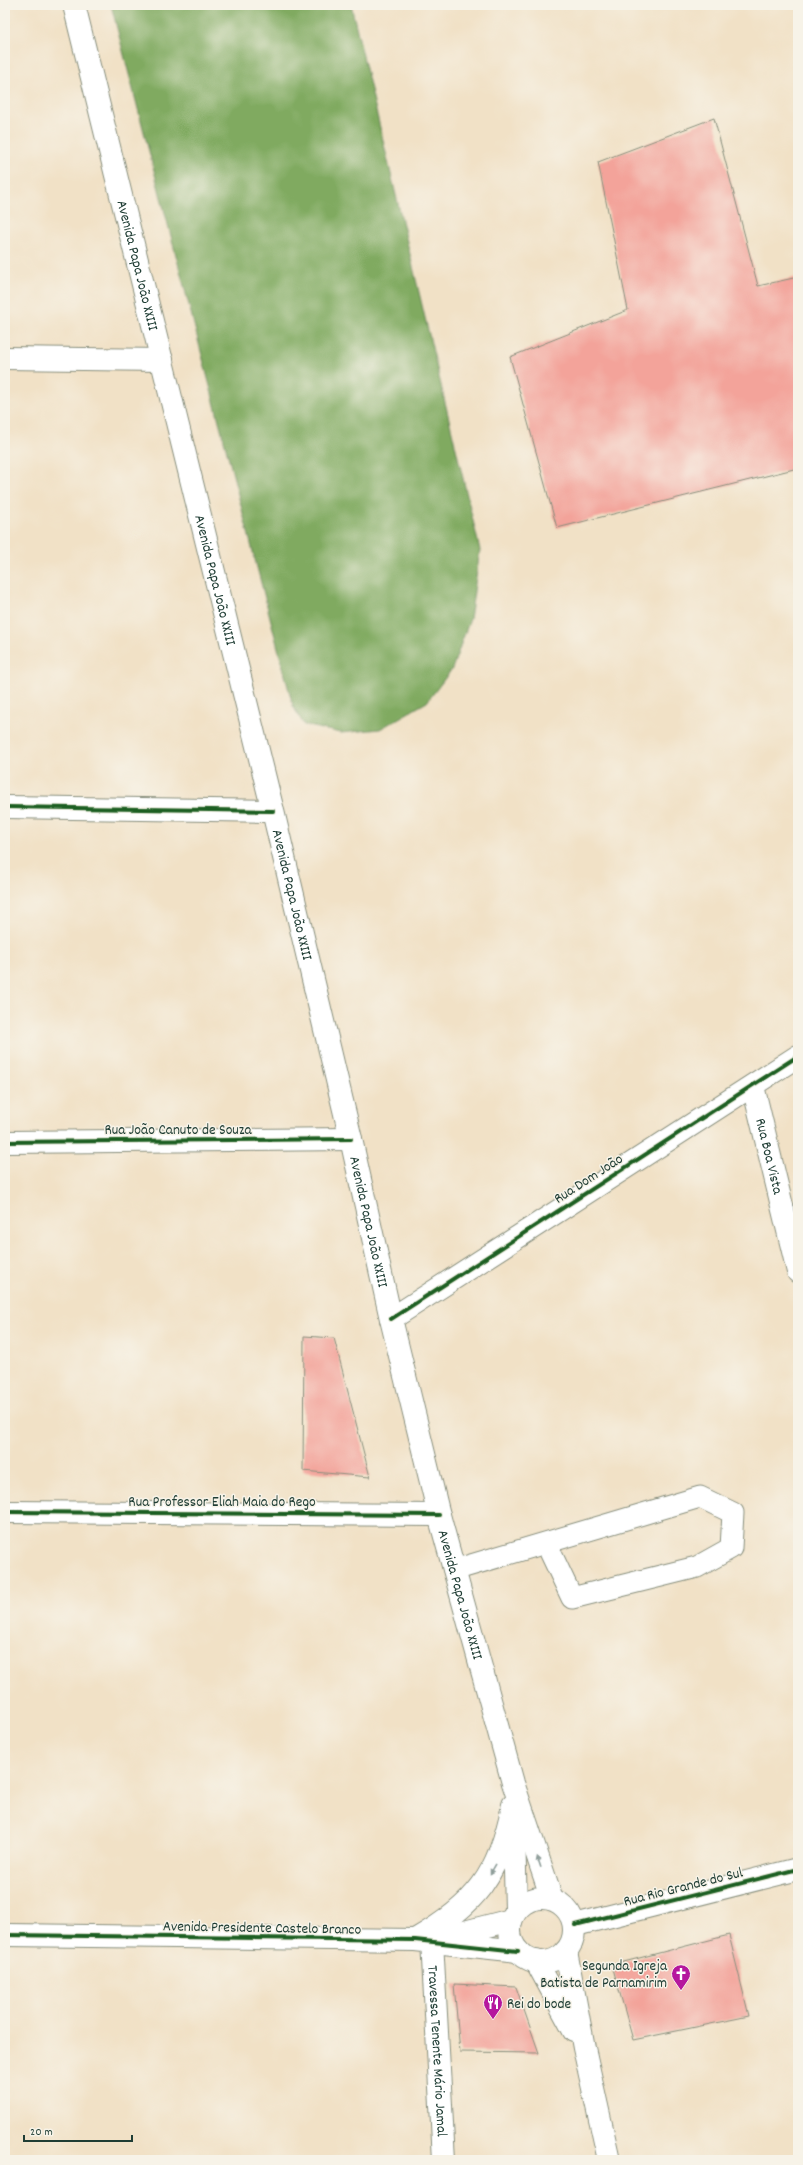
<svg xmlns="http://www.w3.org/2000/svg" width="803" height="2165" viewBox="0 0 803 2165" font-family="Dekko,sans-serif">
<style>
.forest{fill:#80aa61;stroke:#50744a}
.building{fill:#f3a39a}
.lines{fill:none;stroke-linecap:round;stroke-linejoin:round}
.service-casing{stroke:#888f7d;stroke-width:23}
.minor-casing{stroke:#888f7d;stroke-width:24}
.tertiary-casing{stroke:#888f7d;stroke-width:24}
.secondary-casing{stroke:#888f7d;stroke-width:24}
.service{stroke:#fff;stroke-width:21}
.minor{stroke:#fff;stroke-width:22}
.tertiary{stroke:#fff;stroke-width:22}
.secondary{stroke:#fff;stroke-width:22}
.cycleway-casing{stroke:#f7f3e8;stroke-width:6}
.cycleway{stroke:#1b5e20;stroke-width:4}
.oneway{fill:#8f9e9a}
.labels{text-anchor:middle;stroke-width:3;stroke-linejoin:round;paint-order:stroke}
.street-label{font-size:15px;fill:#1f3d34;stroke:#f7f3e8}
.poi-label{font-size:15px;fill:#1f3d34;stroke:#f7f3e8;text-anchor:end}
</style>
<rect width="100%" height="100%" fill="#f7f3e8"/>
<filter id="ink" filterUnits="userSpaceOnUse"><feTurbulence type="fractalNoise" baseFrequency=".025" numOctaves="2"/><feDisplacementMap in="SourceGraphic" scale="8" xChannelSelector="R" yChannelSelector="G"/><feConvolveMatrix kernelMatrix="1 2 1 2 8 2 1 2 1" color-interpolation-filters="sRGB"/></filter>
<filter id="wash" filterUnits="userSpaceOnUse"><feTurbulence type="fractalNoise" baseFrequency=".012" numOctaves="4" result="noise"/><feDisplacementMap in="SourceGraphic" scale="16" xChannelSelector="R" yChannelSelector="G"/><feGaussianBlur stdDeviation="0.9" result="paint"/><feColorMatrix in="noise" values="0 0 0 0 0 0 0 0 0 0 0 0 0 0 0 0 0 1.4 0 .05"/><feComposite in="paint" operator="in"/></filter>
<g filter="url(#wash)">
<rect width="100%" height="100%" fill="#f1e1c6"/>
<!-- forest -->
<path class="forest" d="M111,5H351L480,550L470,619L452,669L427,702L380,729L341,733L304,725L293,706Z"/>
<g id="blocks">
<!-- building -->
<path class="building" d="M714,118L758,286L798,277V468L557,528L510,357L628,310L598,162Z
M304,1336L334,1338L370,1477L303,1471Z
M729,1935L749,2016L633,2040L612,1965Z
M454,1984L516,1987L539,2053L460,2052Z"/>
</g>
</g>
<g filter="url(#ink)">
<use href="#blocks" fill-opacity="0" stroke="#888f7d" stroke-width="1"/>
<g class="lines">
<defs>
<path id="service" d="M454,1570L700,1497L733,1513L731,1548L697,1567L572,1598L546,1543"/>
<g id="minor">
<path d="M5,807L273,811"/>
<path id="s1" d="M753,1086L798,1272"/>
<path d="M5,1142L351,1139"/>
<path d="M391,1319L798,1056"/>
<path d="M5,1512L439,1515"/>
<path d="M575,1925L798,1869"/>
<path id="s2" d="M432,1941L444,2160"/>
</g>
<path id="tertiary" d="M5,358L162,360
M5,1935L415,1940L518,1951
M445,1937L511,1920"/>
<g id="secondary">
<path id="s3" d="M74,5L273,811L351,1139L391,1319L439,1515L513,1783L552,1899"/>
<path d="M514,1830L516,1910"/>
<circle cx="542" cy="1930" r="32"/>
<path d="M415,1940C476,1905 499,1875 513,1805"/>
<path d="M566,1951L584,2048L609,2160"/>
<path d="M536,1961L574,2031"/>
</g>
</defs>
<!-- service casing -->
<use href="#service" class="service-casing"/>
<!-- minor casing -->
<use href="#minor" class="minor-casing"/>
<!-- tertiary casing -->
<use href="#tertiary" class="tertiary-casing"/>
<!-- secondary casing -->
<use href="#secondary" class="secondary-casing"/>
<!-- service -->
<use href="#service" class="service"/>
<!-- minor -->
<use href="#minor" class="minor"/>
<!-- tertiary -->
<use href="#tertiary" class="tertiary"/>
<!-- secondary -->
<use href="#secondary" class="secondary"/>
<defs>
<path id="cycleway" d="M5,807L273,811
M5,1142L351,1139
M391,1319L798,1056
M5,1512L439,1515
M575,1925L798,1869
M5,1935L415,1940L518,1951"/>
</defs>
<!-- cycleway casing -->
<use href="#cycleway" class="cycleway-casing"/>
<!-- cycleway -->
<use href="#cycleway" class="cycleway"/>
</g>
<!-- one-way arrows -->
<defs><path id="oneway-solid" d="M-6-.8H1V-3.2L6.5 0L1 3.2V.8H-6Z"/></defs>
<g class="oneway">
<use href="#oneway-solid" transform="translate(539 1862) rotate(-109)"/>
<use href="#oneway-solid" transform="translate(493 1869) rotate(120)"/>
</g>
</g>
<!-- icons -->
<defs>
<symbol id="church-pin" viewBox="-11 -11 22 30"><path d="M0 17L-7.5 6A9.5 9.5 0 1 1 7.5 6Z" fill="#b5179e" stroke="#f7f3e8"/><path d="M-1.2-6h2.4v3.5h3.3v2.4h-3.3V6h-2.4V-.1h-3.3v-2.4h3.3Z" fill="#fff"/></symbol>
<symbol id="restaurant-pin" viewBox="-11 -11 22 30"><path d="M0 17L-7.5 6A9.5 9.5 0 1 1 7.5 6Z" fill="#b5179e" stroke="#f7f3e8"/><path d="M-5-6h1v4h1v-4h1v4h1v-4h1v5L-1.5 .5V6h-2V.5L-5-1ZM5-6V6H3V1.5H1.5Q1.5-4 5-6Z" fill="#fff"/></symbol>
</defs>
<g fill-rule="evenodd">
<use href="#church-pin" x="670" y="1963" width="22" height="30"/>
<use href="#restaurant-pin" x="482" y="1992" width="22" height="30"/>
</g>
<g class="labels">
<!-- street labels -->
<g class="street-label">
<text dy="5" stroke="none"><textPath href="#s3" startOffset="268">Avenida Papa João XXIII</textPath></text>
<text dy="5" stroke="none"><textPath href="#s3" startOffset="592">Avenida Papa João XXIII</textPath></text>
<text dy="5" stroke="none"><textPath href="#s3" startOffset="916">Avenida Papa João XXIII</textPath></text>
<text x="178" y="1134">Rua João Canuto de Souza</text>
<text dy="5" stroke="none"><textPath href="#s1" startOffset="72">Rua Boa Vista</textPath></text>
<text transform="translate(588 1178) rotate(-33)" y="5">Rua Dom João</text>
<text dy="5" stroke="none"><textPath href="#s3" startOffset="1252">Avenida Papa João XXIII</textPath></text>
<text x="222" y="1506">Rua Professor Eliah Maia do Rego</text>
<text dy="5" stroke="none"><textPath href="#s3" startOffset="1636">Avenida Papa João XXIII</textPath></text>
<text transform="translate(683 1886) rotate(-14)" y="5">Rua Rio Grande do Sul</text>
<text transform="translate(262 1927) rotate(1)" y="5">Avenida Presidente Castelo Branco</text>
<text dy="5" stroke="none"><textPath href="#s2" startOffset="110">Travessa Tenente Mário Jamal</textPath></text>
</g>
<!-- poi labels -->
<g class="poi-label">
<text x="667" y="1970">Segunda Igreja<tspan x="667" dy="17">Batista de Parnamirim</tspan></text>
<text x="507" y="2008" text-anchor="start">Rei do bode</text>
</g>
</g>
<!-- margin -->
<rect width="803" height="2165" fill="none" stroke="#f7f3e8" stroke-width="20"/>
<!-- scale -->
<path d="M24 2135v6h108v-6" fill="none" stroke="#1f3d34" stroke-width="2"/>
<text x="30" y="2135" font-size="12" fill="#1f3d34" stroke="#f7f3e8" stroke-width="3" paint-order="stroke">20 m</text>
</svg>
